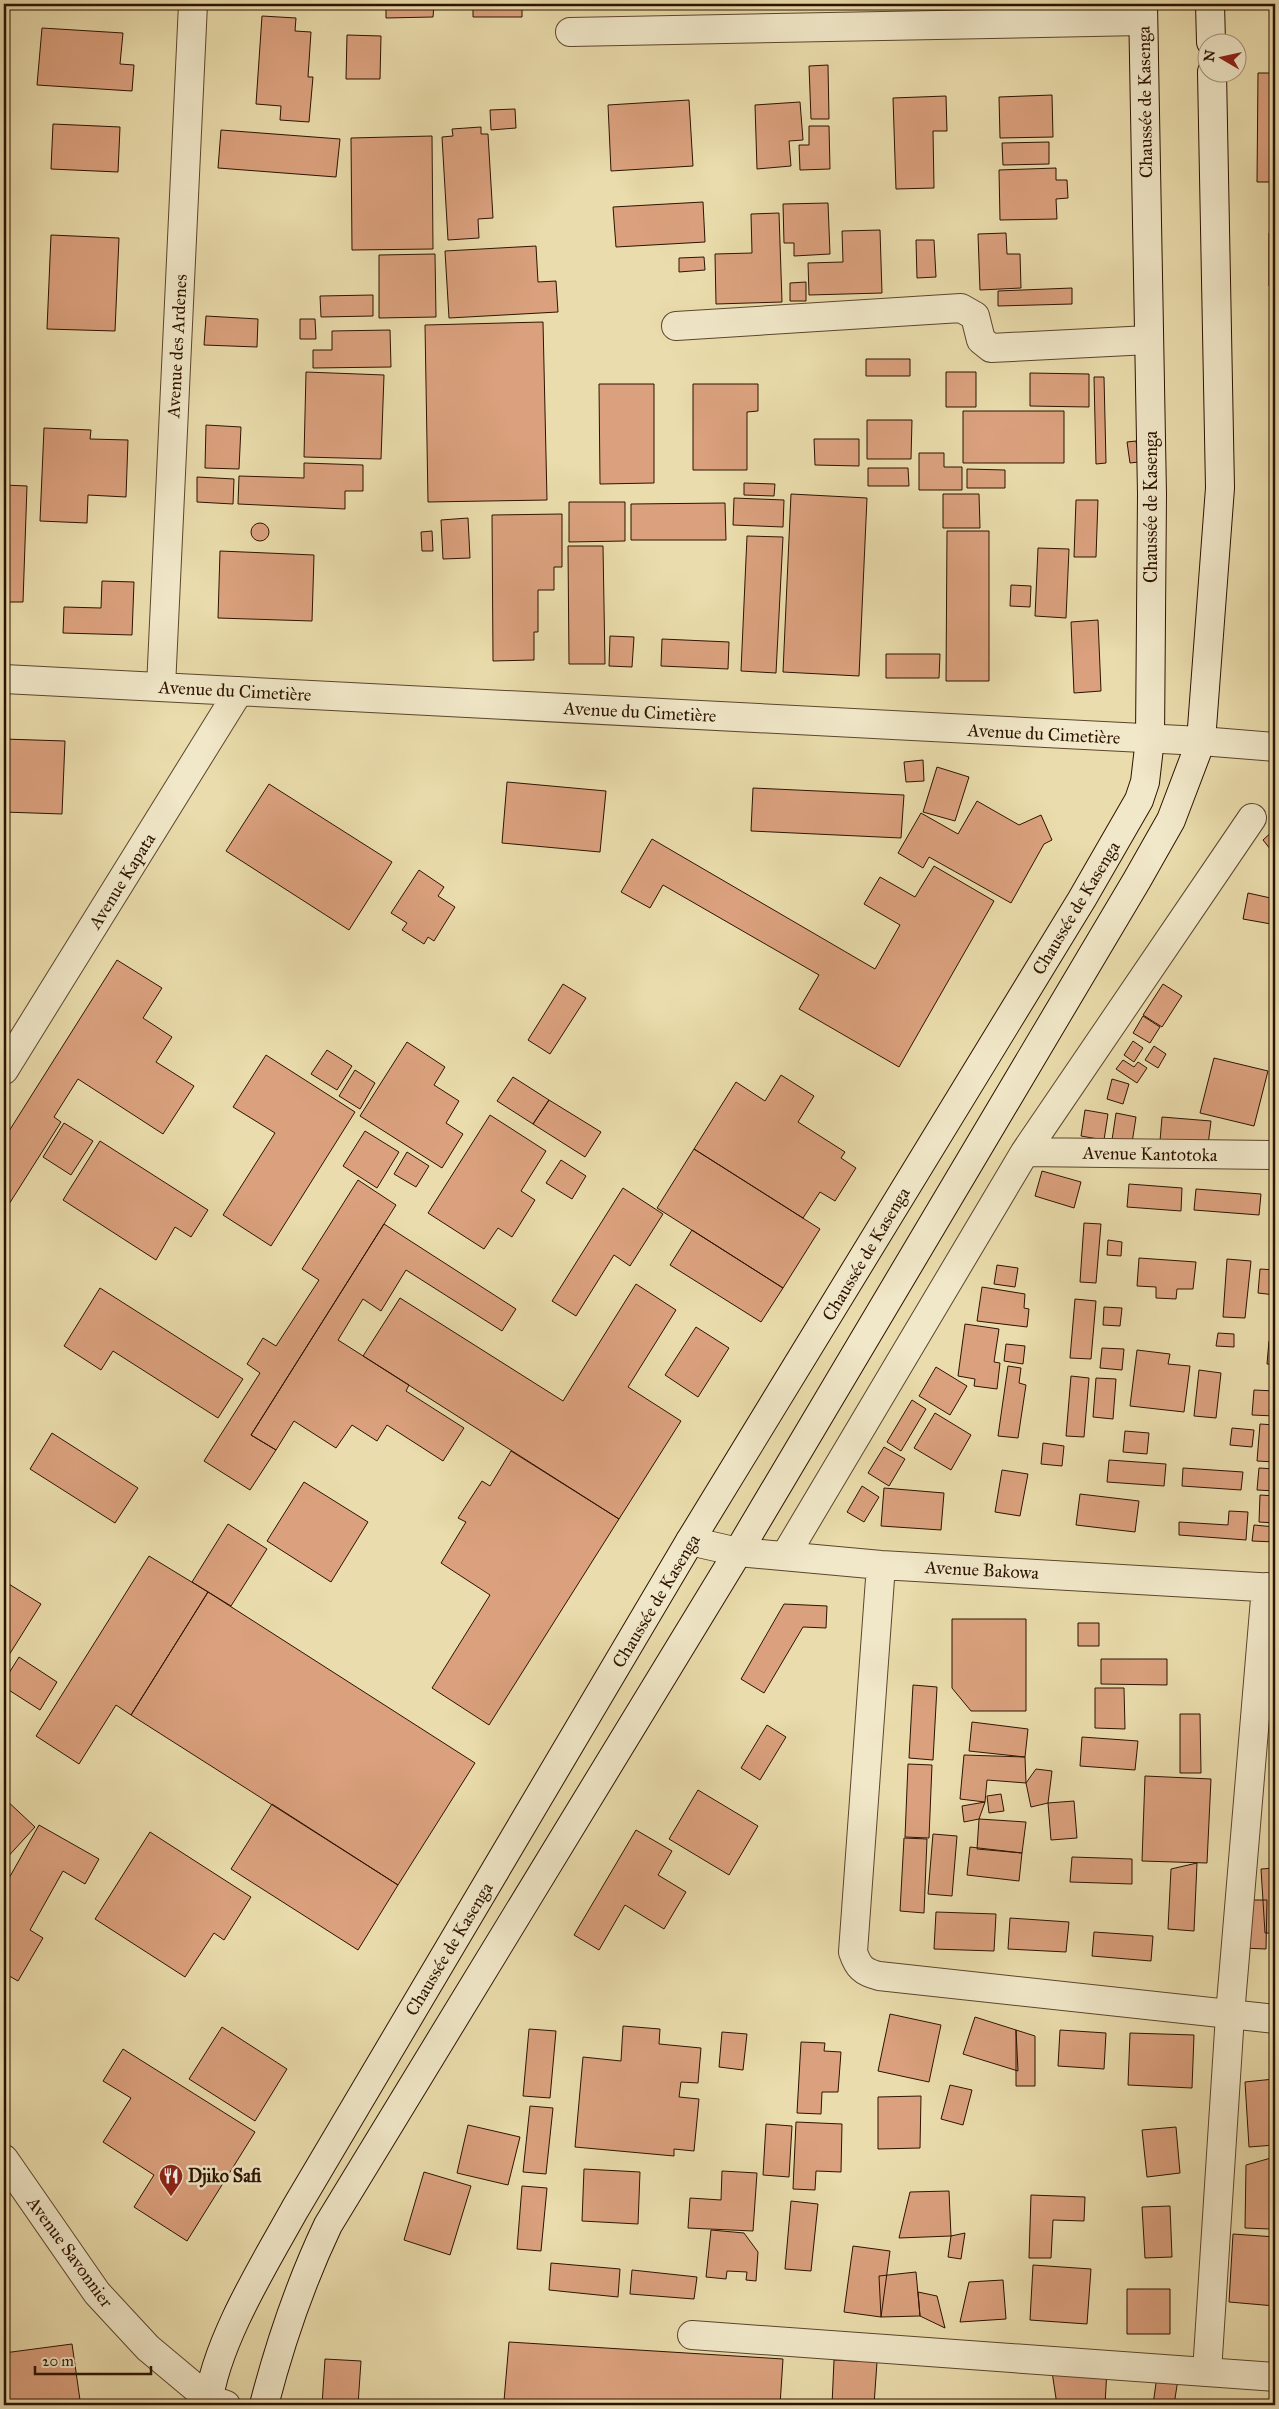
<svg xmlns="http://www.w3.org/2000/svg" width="1279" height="2409" viewBox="0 0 1279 2409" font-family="'IM FELL Great Primer',serif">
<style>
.building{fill:#dba17e;stroke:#2d1301}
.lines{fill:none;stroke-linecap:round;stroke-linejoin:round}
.minor-casing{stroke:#5c452c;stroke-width:30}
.tertiary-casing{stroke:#5c452c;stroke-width:30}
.secondary-casing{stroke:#2d1301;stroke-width:30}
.minor{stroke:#f1e8c9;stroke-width:28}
.tertiary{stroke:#f1e8c9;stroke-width:28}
.secondary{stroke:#f1e8c9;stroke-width:28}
.labels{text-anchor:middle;stroke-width:5;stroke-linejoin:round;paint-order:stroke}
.street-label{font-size:18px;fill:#2d1301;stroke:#f1e8c9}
.poi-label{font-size:18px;font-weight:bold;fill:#2d1301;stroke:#f1e8c9;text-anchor:start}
</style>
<rect width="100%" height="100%" fill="#eadcac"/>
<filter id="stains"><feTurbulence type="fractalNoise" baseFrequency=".004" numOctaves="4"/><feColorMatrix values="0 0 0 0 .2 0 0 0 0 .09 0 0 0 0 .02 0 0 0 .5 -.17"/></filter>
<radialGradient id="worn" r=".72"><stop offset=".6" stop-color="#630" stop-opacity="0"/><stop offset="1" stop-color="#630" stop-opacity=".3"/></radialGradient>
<!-- building -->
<path class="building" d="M386,4H434L433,17L386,18Z
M473,4H522V17H473Z
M681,4H717V6L681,7Z
M262,16L296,18L295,31L311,32L308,77H313L309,122L280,120L281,106L256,104Z
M42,28L123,33L120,64L134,65L132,91L37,85Z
M347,35L381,36L380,79H346Z
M828,65L829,119H811L809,66Z
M1258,73H1275V182H1257Z
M1052,95L1053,137L1000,138L999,97Z
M946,96L947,131H933L934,188L896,189L893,98Z
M689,100L693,166L611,171L608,105Z
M800,102L803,140L789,141L791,166L757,169L755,105Z
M515,109L516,128L491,130L490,110Z
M53,124L120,127L118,172L51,169Z
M809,126H829L830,169L800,170L799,145H809Z
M481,127V134H488L493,218L478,219L479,238L448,240L442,137L453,136L452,129Z
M221,130L340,139L336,177L218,168Z
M432,136L433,249L352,250L351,138Z
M1049,142V164L1003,165L1002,143Z
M1056,168V180H1067L1068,198L1056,199L1057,219L1000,220L999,170Z
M703,202L705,242L616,247L613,207Z
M828,203L830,254L794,256V243H784L783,204Z
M779,213L782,302L716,304L715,254L752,253L751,214Z
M880,230L882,293L809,295L808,263L843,262L842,231Z
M1006,233L1007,254H1020L1021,288L980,290L978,234Z
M1269,233H1275V286H1269Z
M51,235L119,238L115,331L47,329Z
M916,240H934L936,277L917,278Z
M536,246L538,282L556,281L558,312L449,318L445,251Z
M435,254L436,317L379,318V255Z
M704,257L705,270L679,272V258Z
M806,282V301H790V283Z
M1072,288V304L998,306V291Z
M373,295V316L321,317L320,296Z
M206,316L258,319L257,347L204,345Z
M300,319H315L316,339H300Z
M543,322L547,500L428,502L425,325Z
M390,330L391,367L313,368V350H332V331Z
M866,359H910V376H866Z
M306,372L384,375L381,459L304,457Z
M946,372H976V407H946Z
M1030,373L1089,374V407L1030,406Z
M1094,377H1104L1106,463L1096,464Z
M599,384H654V483L600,484Z
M693,384H758V411L747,412V470H693Z
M963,411H1064V463H963Z
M867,420H912L911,459H867Z
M206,425L241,427L239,469L205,468Z
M44,428L91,430L90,439L128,440L126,497L88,495L87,523L40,521Z
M814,439H859V466L815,465Z
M1136,441L1139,462L1130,463L1127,442Z
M919,453H944V467H962V490H919Z
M304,463L363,465V491H345V509L238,504L239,476L304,478Z
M868,468H908L909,486H868Z
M967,469L1005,470V488H967Z
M197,477L234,479L233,504L197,502Z
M744,483L775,484L774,496L744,495Z
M4,485L27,486L23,602H4Z
M791,494L867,498L859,676L783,672Z
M943,494H979L980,528H943Z
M734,498L784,500L783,527L733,525Z
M1076,500H1098L1096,557H1074Z
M569,502H625V541L569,542Z
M725,503L726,540H631V504Z
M562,514V567H554V590H538V632H534V660L493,661L492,515Z
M468,518L470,558L443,559L441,520Z
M251 532a9 9 0 1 1 18 0a9 9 0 1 1-18 0Z
M432,531L433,551H422L421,532Z
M947,531H989V681H946Z
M747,536L783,537L776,673L741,671Z
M568,546H603L605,664H569Z
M1038,548L1069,549L1066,618L1035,616Z
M220,551L314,555L312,621L218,618Z
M102,581L134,582L132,635L63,633L64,607L101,608Z
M1011,585L1031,586L1030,607L1010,606Z
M1098,620L1101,691L1074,693L1071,622Z
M610,636L634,637L632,667L609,666Z
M662,639L729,642L728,669L661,666Z
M886,654H940L939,678H886Z
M4,739L65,741L62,814L4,812Z
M923,760L924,781L906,782L904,762Z
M937,767L969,777L955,821L923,812Z
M507,782L606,791L600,852L502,843Z
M269,784L392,862L349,930L226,851Z
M753,788L904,795L901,838L751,831Z
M977,801L1019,825L1041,815L1052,840L1044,844L1011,903L929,857L923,868L898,853L921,813L958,834Z
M1275,829V855L1263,840Z
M652,839L875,969L900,925L864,904L880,877L915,897L934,866L994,901L899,1067L799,1009L819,975L663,885L650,908L621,892Z
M419,870L444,887L438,896L455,907L434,941L428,937L424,944L402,930L407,923L391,913Z
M1248,893L1275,899L1271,924L1243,919Z
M117,960L162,988L143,1018L172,1037L156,1062L194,1086L163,1134L78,1079L54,1117L61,1122L4,1212V1139Z
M563,984L586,998L550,1054L528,1040Z
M1163,984L1182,996L1162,1027L1143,1015Z
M1143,1016L1160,1027L1150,1043L1133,1033Z
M1133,1041L1143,1048L1134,1062L1124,1055Z
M407,1042L445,1067L434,1085L459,1101L446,1123L463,1134L442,1168L360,1116Z
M1154,1046L1166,1054L1158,1068L1145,1060Z
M327,1050L352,1066L337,1090L311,1074Z
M266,1055L355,1112L271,1246L223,1215L275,1133L233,1107Z
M1214,1058L1268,1071L1254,1126L1200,1113Z
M1123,1060L1134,1067L1138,1062L1147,1068L1137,1083L1116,1069Z
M355,1070L375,1083L360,1109L339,1096Z
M781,1075L814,1096L798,1122L845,1152L841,1158L856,1168L835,1201L820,1192L803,1218L694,1149L736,1082L765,1101Z
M513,1077L549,1100L533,1124L497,1101Z
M1112,1079L1129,1084L1123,1104L1107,1099Z
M549,1100L601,1132L585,1157L533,1124Z
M1085,1110L1108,1114L1104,1140L1081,1136Z
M1116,1113L1136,1117L1132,1143L1112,1140Z
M490,1115L546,1151L521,1191L535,1200L512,1237L498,1228L484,1249L428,1213Z
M1162,1117L1211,1121L1208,1145L1160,1141Z
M64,1123L93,1141L71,1175L43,1157Z
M365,1131L399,1152L377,1188L343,1166Z
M100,1141L208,1210L191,1237L175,1227L156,1260L63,1200Z
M694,1149L820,1229L783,1288L657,1208Z
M407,1152L429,1166L416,1187L394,1174Z
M561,1160L586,1176L572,1199L546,1183Z
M1042,1171L1081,1182L1074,1208L1035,1196Z
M358,1180L396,1205L251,1435L276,1450L250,1490L204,1461L260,1373L247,1364L263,1338L276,1346L319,1280L302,1269Z
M1129,1184L1182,1188L1181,1211L1127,1207Z
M623,1188L663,1214L630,1266L614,1255L576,1316L552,1301Z
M1196,1189L1261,1194L1259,1215L1194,1210Z
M1272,1192L1275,1193V1216H1271Z
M1084,1223L1101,1224L1096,1283L1080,1282Z
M384,1224L516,1309L502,1331L406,1270L381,1311L363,1299L338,1340L409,1385L406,1391L464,1428L443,1461L387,1425L377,1441L352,1425L336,1448L294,1421L276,1450L251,1435Z
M692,1230L783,1288L761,1322L670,1265Z
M1108,1240L1122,1242L1121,1256L1107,1255Z
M1139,1258L1196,1262L1193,1289H1177L1176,1299L1156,1298V1287L1137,1286Z
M1227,1259L1251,1261L1245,1318L1223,1317Z
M997,1265L1018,1268L1015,1287L994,1284Z
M1260,1269L1275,1270V1295L1258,1293Z
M636,1284L676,1310L628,1387L681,1421L619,1519L363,1356L400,1298L563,1401Z
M982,1287L1025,1294L1024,1308L1029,1309L1027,1327L977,1321Z
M100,1288L243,1379L218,1418L113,1351L101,1370L64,1346Z
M1075,1299L1096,1301L1091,1359L1070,1358Z
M1104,1307L1122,1308L1120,1326L1103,1325Z
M965,1324L999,1329L994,1362L1000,1363L997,1389L974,1386L975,1379L958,1376Z
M696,1327L729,1348L698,1397L665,1375Z
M1218,1333L1234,1334V1347L1216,1346Z
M1269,1341L1275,1342V1365L1267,1364Z
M1006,1344L1025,1346L1023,1364L1004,1361Z
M1102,1348L1124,1349L1122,1370L1100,1368Z
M1137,1350L1170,1354L1168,1364L1190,1366L1184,1412L1130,1406Z
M1008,1366L1021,1368L1019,1383L1026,1385L1018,1438L998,1436Z
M936,1367L967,1386L950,1415L919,1396Z
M1199,1370L1221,1373L1216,1418L1194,1416Z
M1071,1376L1089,1378L1084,1437L1066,1436Z
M1096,1378L1116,1379L1113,1419L1093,1417Z
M1254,1390L1275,1391V1416L1252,1415Z
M912,1400L926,1409L901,1451L887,1442Z
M935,1413L971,1435L951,1470L914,1448Z
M1260,1424L1275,1425V1462L1257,1461Z
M1232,1428L1254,1430L1252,1447L1230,1445Z
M1125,1431L1149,1433L1147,1454L1123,1452Z
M52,1433L138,1488L115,1523L30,1469Z
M1043,1443L1064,1446L1062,1466L1041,1464Z
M884,1447L905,1459L889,1486L868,1473Z
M511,1451L619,1519L489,1725L432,1688L490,1595L441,1563L466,1522L458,1518L482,1481L490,1486Z
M1109,1460L1166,1464L1164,1486L1107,1482Z
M1183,1468L1243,1472L1241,1490L1182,1486Z
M1259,1468L1275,1469V1491L1257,1490Z
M1002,1470L1028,1474L1020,1516L995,1512Z
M304,1482L368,1522L331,1582L267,1541Z
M862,1486L879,1497L864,1522L847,1512Z
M884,1488L944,1493L941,1530L881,1526Z
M1080,1494L1139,1501L1135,1532L1076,1525Z
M1260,1495L1275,1496V1523L1259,1522Z
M1229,1511L1248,1512L1246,1540L1179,1535V1522L1228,1525Z
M228,1524L267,1549L231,1606L192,1582Z
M1254,1525L1275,1527V1542L1252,1541Z
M149,1556L208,1592L131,1715L116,1705L79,1764L36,1736Z
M4,1581L41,1604L4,1663Z
M208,1592L475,1763L398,1885L131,1715Z
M784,1604L827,1606L826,1628L803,1627L764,1693L741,1679Z
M952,1619H1026V1711H971L952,1688Z
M1078,1623H1099V1646H1078Z
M19,1657L57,1682L40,1710L4,1687V1681Z
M1101,1659H1167V1685L1101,1684Z
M913,1685L937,1687L933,1760L909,1758Z
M1095,1688H1124L1125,1729L1095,1728Z
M1180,1714H1200L1201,1773H1180Z
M972,1722L1028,1729L1025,1757L969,1751Z
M767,1725L786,1737L760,1780L741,1768Z
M1275,1729V1780L1272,1781Z
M1082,1737L1138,1741L1135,1770L1080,1766Z
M964,1755L1025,1757L1026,1783L987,1780L985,1802L960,1799Z
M908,1764L932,1765L929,1838L905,1837Z
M1036,1769L1052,1771L1048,1803L1031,1807L1026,1783Z
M1145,1776L1211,1779L1207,1863L1142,1861Z
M1275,1785V1892H1272Z
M698,1790L758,1826L729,1875L669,1839Z
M1001,1794L1004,1811L989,1813L987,1796Z
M4,1798L35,1827L4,1861Z
M1074,1801L1077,1838L1051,1840L1048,1803Z
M985,1802L979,1819L964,1822L962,1806Z
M272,1804L398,1885L358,1950L231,1869Z
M979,1819L1026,1822L1022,1853L977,1849Z
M39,1825L99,1859L85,1884L63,1871L30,1930L43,1938L18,1981L4,1973V1887Z
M636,1830L672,1851L658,1875L686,1892L664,1929L625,1905L599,1950L574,1935Z
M150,1832L251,1897L224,1940L214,1933L185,1977L95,1919Z
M933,1834L957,1836L952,1896L928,1894Z
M904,1838L927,1839L924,1913L900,1911Z
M970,1847L1022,1853L1019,1881L967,1875Z
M1072,1857L1132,1859V1884L1070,1882Z
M1197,1863L1194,1931L1168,1929L1171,1869Z
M1275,1868V1933H1265L1261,1869Z
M1243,1900H1267L1266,1949L1241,1948Z
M936,1912L996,1914L994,1951L934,1949Z
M1010,1918L1069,1922L1066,1952L1008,1949Z
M1094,1932L1153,1936L1151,1961L1092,1956Z
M890,2014L941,2025L929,2082L878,2071Z
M975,2017L1016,2030L1018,2071L963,2054Z
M623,2026L660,2029L659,2044L701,2048L698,2083L681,2082L679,2097L699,2099L694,2151L674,2149V2156L575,2147L583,2057L621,2061Z
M222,2027L287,2069L255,2121L189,2079Z
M529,2029L556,2031L550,2098L523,2096Z
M1016,2030L1035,2036V2086H1016Z
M1060,2030L1106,2033L1104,2069L1058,2066Z
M722,2032L747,2034L743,2070L719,2067Z
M1130,2033L1194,2035L1192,2088L1128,2085Z
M801,2042L825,2043L824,2051L841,2052L838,2092H822L821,2114L797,2113Z
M123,2049L255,2132L187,2241L134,2207L154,2175L103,2142L131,2098L103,2081Z
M1274,2079L1275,2145L1249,2147L1245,2082Z
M950,2085L972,2090L963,2125L941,2119Z
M921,2096L920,2148L878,2149V2097Z
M530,2106L553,2108L546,2174L523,2172Z
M796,2122L842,2124L841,2172L816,2171L815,2190L793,2189Z
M766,2124L792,2126L789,2177L763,2175Z
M468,2125L520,2137L508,2185L457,2173Z
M1176,2127L1180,2173L1147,2177L1142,2130Z
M1271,2158L1270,2229L1245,2228L1246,2165Z
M584,2169L640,2172L638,2224L582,2221Z
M722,2171L757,2173L753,2231L688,2228L690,2198L721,2200Z
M424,2172L471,2186L450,2255L404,2240Z
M522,2186L547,2188L541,2251L517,2249Z
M949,2191L951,2236L899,2238L910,2192Z
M1031,2195L1085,2197L1084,2221L1053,2220L1051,2258H1029Z
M791,2201L818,2204L811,2271L785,2269Z
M1170,2206L1172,2257L1145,2258L1142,2207Z
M711,2230L744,2233L758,2252L756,2281L746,2280L747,2272L727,2271L726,2279L706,2277Z
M965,2233L961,2259L948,2257L951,2236Z
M1233,2234L1275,2237V2306L1229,2302Z
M853,2246L890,2251L881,2317L844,2312Z
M551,2263L620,2269L618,2297L549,2290Z
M1033,2265L1091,2269L1087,2324L1030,2320Z
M632,2270L697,2277L694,2299L630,2294Z
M916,2272L920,2316L881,2317L879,2276Z
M1003,2280L1006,2319L960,2322L969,2282Z
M1127,2289H1170V2334H1127Z
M918,2292L937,2296L945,2328L920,2316Z
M509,2342L783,2359L780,2405H569L504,2401Z
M72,2344L80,2400L66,2403V2405H9L4,2353Z
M325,2359L361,2361L358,2405H322Z
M834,2360L877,2362L874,2405H832Z
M1051,2365L1107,2369L1105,2405H1057Z
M1157,2376L1178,2379L1174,2405H1153Z
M1202,2401L1265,2405H1202Z"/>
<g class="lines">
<defs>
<path id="minor" d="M570,32L1143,21
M676,326L961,308L975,316L981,340L991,348L1149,340
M4,679L1201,741L1275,747
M161,687L193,4
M4,1070L239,691
M1025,1152L1275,1155
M690,1541L738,1552L881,1565L1275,1588
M785,1556L1025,1152L1252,818
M881,1565L853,1952C858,1967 863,1972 879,1976L1275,2019
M692,2335L1275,2377
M1207,2372L1230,2015L1266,1587"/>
<path id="tertiary" d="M4,2159L97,2293L148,2348L209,2399L226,2405"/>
<path id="secondary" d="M1210,4L1211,42
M208,2405C215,2343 265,2263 295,2209L690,1541L1082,899L1139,800L1145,782L1150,739L1152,494L1143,4
M264,2405C280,2343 300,2284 328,2225L738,1552L1137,880L1171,820L1201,741L1220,488L1212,72"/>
</defs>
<!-- minor casing -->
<use href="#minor" class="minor-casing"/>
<!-- tertiary casing -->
<use href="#tertiary" class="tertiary-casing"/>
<!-- secondary casing -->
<use href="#secondary" class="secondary-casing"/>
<!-- minor -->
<use href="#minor" class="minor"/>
<!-- tertiary -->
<use href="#tertiary" class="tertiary"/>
<!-- secondary -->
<use href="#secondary" class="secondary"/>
</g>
<!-- icons -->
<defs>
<symbol id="restaurant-pin" viewBox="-11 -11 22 30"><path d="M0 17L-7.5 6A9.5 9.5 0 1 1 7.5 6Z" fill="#8f2418" stroke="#f1e8c9"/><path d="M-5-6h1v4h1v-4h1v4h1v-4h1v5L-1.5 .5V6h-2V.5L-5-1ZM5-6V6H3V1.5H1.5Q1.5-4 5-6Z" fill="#fff"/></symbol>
</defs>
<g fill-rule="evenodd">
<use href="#restaurant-pin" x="157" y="2162" width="28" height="38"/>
</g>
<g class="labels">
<!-- street labels -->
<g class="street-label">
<text transform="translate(1145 102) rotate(-91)" y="6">Chaussée de Kasenga</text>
<text transform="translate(177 346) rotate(-87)" y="6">Avenue des Ardenes</text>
<text transform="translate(1151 507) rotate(-90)" y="6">Chaussée de Kasenga</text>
<text transform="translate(235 691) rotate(3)" y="6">Avenue du Cimetière</text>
<text transform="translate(640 712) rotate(3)" y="6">Avenue du Cimetière</text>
<text transform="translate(1044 734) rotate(3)" y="6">Avenue du Cimetière</text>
<text transform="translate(122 881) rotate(-58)" y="6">Avenue Kapata</text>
<text transform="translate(1076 908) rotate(-59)" y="6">Chaussée de Kasenga</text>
<text transform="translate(1150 1154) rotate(1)" y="6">Avenue Kantotoka</text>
<text transform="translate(866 1254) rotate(-59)" y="6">Chaussée de Kasenga</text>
<text transform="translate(982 1570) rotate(3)" y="6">Avenue Bakowa</text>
<text transform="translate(656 1601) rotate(-59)" y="6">Chaussée de Kasenga</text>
<text transform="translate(449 1949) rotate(-59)" y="6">Chaussée de Kasenga</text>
<text transform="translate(70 2252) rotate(54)" y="6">Avenue Savonnier</text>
</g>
<!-- poi labels -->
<g class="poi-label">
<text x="188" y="2182">Djiko Safi</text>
</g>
</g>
<!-- margin -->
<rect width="1279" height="2409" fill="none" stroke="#eadcac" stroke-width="20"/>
<rect x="5" y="5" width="1269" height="2399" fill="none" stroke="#2d1301" stroke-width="2.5"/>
<rect x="10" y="10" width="1259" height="2389" fill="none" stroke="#2d1301"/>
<!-- north arrow -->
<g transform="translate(1222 58) rotate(279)"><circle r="24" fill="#f1e8c9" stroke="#a39379"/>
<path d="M0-4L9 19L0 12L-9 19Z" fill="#8f2418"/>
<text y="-8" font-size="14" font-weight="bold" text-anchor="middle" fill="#2d1301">N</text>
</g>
<!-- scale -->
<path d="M35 2366v8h116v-8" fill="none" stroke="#2d1301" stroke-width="2.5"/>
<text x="42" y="2366" font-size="15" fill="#2d1301" stroke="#f1e8c9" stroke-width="4" paint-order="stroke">20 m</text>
<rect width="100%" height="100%" filter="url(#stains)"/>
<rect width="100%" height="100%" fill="url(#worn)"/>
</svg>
